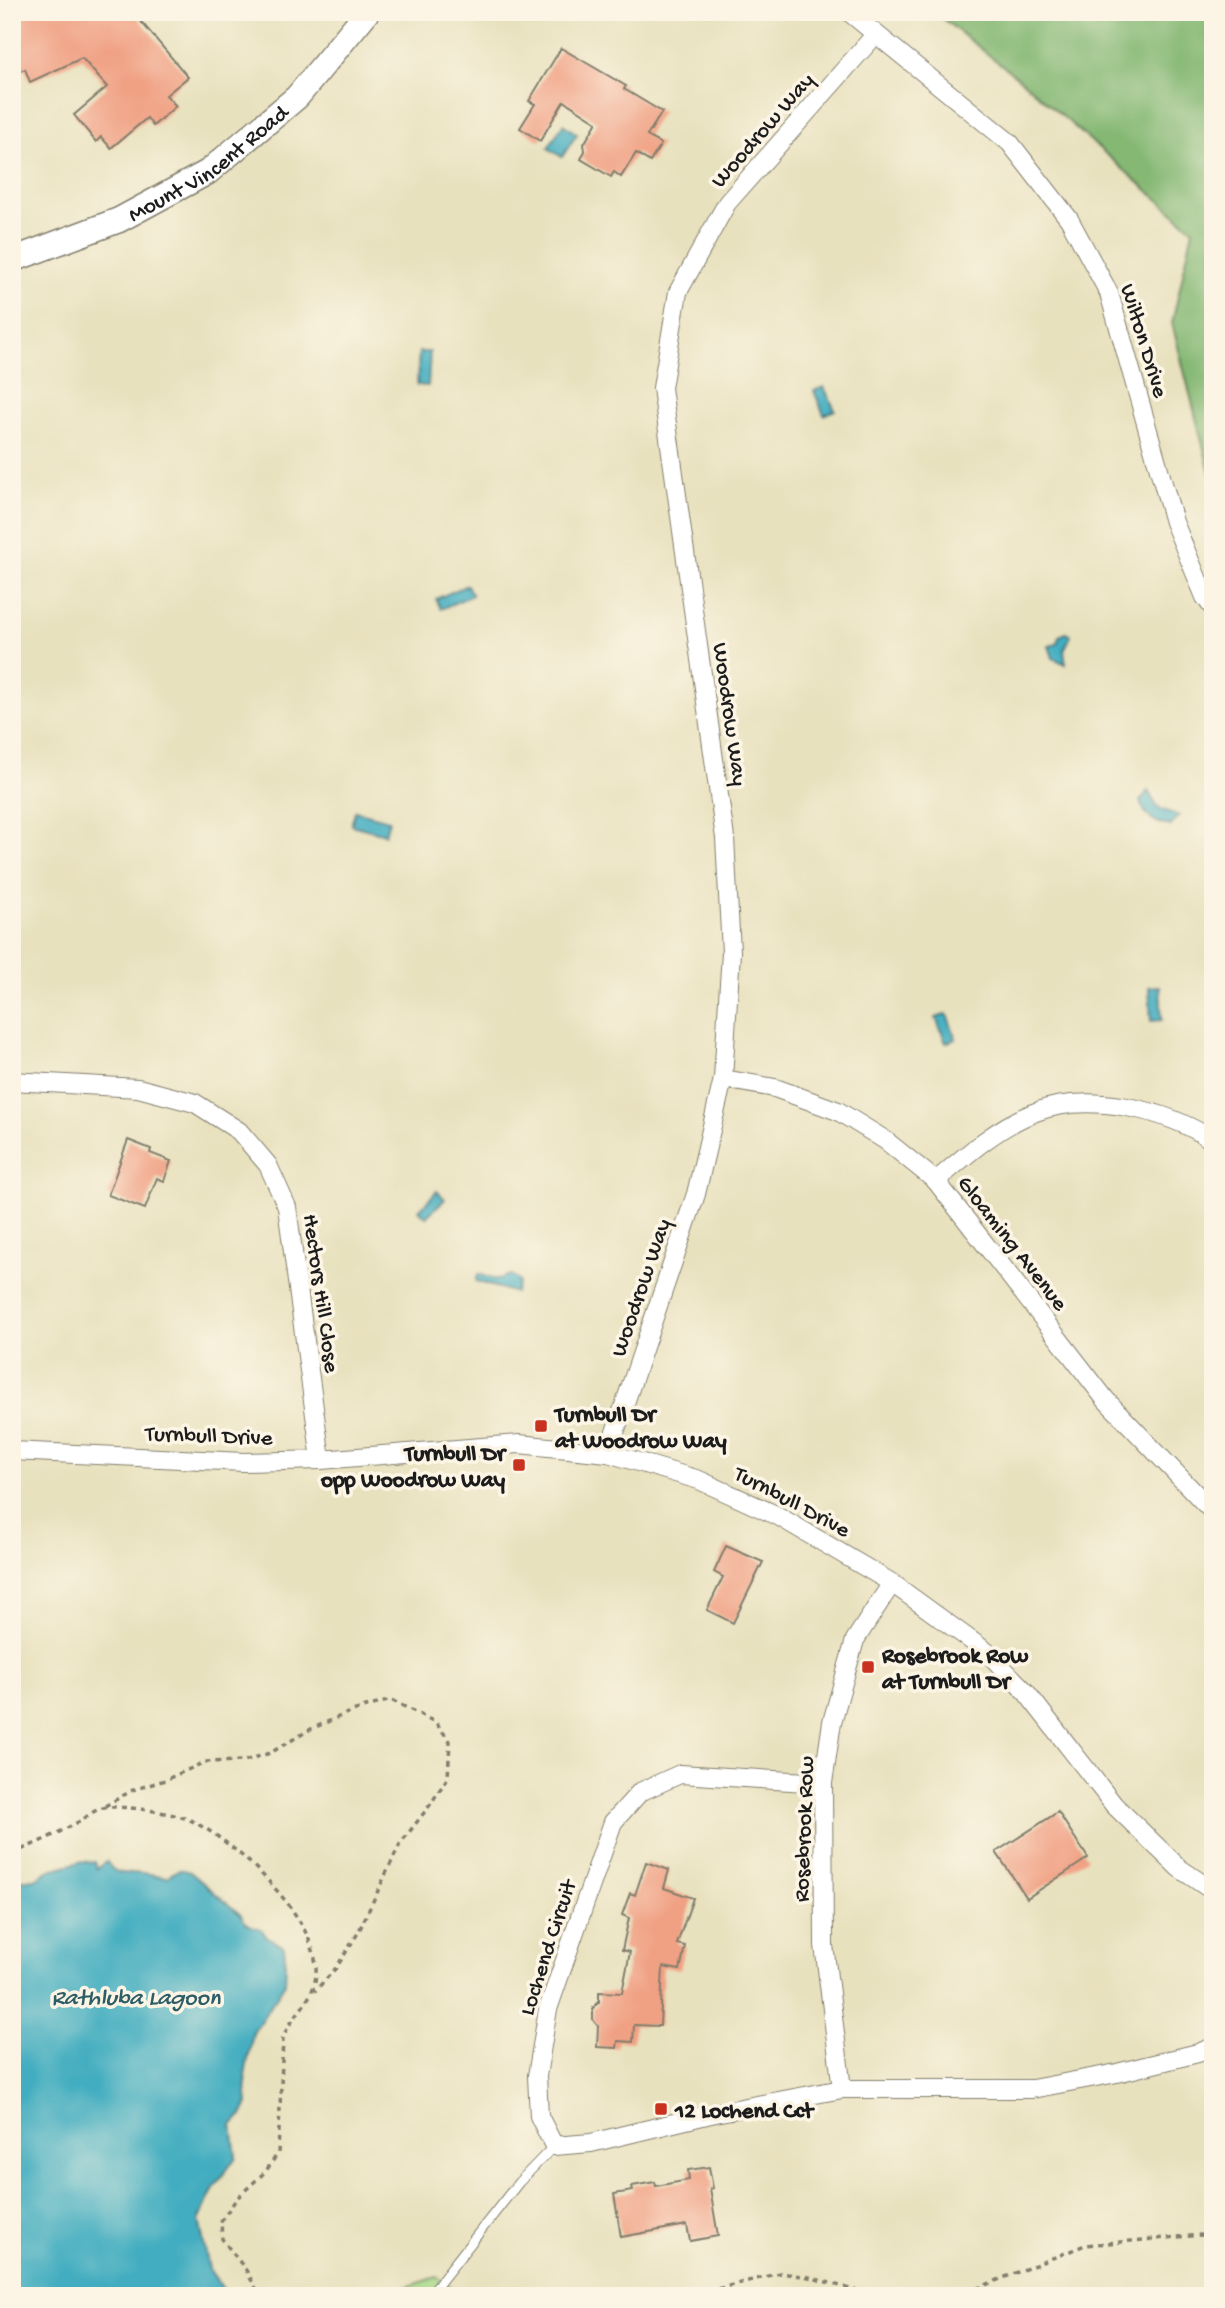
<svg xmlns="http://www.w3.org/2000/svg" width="1225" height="2308" viewBox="0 0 1225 2308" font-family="'Gochi Hand',sans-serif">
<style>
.green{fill:#a6d786;stroke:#617a51;stroke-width:2}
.forest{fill:#84b873;stroke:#506a48;stroke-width:2}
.water{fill:#42adc0;stroke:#2f646e;stroke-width:2}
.building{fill:#f0a083}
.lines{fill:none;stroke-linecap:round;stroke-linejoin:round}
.lane-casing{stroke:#827e6d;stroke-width:11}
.street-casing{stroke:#827e6d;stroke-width:20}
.secondary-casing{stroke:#827e6d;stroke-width:27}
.path{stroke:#827e6d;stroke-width:3.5;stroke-dasharray:5 5;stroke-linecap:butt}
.lane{stroke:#fff;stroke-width:9}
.street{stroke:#fff;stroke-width:18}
.secondary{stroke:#fff;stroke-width:24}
.poi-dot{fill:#c8321e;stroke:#fcf5e5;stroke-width:2.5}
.labels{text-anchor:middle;stroke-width:7;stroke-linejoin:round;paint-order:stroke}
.street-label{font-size:23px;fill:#1c1c1c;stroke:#fcf5e5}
.poi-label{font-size:23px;font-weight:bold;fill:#1c1c1c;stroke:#fcf5e5;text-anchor:start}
.water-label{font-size:24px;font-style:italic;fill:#2d5d66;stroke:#fcf5e5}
</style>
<rect width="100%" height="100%" fill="#fcf5e5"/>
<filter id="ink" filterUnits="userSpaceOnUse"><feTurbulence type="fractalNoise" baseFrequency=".0143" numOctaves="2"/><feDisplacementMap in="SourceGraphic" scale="14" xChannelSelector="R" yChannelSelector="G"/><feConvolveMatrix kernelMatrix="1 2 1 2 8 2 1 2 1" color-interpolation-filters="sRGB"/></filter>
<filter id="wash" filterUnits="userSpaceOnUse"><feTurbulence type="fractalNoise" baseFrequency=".00686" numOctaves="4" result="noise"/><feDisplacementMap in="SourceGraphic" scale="28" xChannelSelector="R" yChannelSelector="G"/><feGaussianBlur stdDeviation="1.57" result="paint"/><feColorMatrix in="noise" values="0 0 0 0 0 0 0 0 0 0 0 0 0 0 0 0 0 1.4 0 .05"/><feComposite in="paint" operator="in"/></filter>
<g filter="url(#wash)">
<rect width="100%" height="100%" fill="#e8e1be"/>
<!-- green -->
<path class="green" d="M437,2277L464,2296H379Z"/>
<!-- forest -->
<path class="forest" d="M934,12H1213V485L1172,323L1193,230L1022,81Z"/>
<!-- water -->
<path class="water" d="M563,124L577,134L562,157L548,148Z
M419,352H430L428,386L417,385Z
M824,387L835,410L824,415L814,391Z
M467,585L472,595L441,609L436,599Z
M1066,633L1071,636L1064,650L1066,664L1053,658L1049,646L1057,644L1059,636Z
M1148,791L1158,808L1179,816L1171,826C1154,823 1145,817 1140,801Z
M355,811L389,820L385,834L351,825Z
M1160,986L1162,1020L1151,1021L1149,987Z
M947,1014L956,1039L946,1043L936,1018Z
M437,1191L445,1199L426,1217L419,1210Z
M478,1274C483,1275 491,1279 496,1279C507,1278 511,1270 519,1282L515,1293L476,1281Z
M83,1861L95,1862L97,1869L107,1862C116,1878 128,1872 144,1873C151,1874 159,1876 167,1877L179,1869L190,1872L241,1915C245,1925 252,1926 262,1929L265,1935L284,1947L286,1964L285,1983L253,2033L245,2075L248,2103L242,2116L232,2125L236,2157L214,2188L199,2220L209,2269L228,2296H12V1881L35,1879L50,1870Z"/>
<g id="blocks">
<!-- building -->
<path class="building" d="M12,12H133L188,77L166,95L176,106L153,126L147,118L111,148L101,137L96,142L74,115L107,87L82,58L30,82L25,69L12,74Z
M561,48L626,86L624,89L662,112L647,136L661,144L650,162L636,153L621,177L614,172L611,177L581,159L585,151L584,144L597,122L564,101L540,141L520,128L535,104L529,101Z
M128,1140L151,1149L150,1153L171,1161L164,1181L157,1178L145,1209L108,1195Z
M726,1546L763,1562L733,1623L707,1610L723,1577L714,1572Z
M1058,1812L1088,1858L1027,1898L996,1852Z
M646,1862L669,1870L664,1888L693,1898L677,1944L685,1946L680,1970L663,1967L660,2026L634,2025L633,2042L618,2041L617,2048L597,2047L598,2026L593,2020V2008L599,2002V1992L622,1993L630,1952L622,1950L629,1918L622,1915L630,1893L635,1895Z
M709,2167L713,2188L710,2189L718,2236L690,2241L687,2225L621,2237L614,2194L633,2191L632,2186L655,2182L656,2186L689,2180L688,2170Z"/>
</g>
</g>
<g filter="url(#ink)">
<use href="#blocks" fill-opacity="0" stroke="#827e6d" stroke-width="2"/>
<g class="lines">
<defs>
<path id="lane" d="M429,2296L519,2182L554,2146"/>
<path id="street" d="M849,12L1010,143L1069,219L1109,293L1174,522L1205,597L1213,608
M723,1079L775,1088L838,1111L885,1140L936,1181L1106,1400L1213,1512
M12,1081L138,1088L195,1103L239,1131L268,1165L287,1207L321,1460
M936,1181C966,1155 996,1128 1033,1113C1085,1092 1168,1108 1213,1141
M12,1451L244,1462L321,1460L519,1444L608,1453L699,1480L778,1516L892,1583L987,1652L1026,1692L1114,1805L1179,1868L1213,1891
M608,1453L696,1194L723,1079L731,952L725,838L662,388L678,292L727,203L875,35
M823,1783L680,1774L640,1792L613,1822L548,2009L537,2076L539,2116L554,2146L591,2143L715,2113L842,2089H1032L1117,2073L1198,2053L1213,2047
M842,2089L824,1945L823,1783L832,1722L855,1640L892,1583"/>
<g id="secondary">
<path id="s1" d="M12,260L119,220L208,172L297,97L367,12"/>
</g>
</defs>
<!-- lane casing -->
<use href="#lane" class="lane-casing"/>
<!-- street casing -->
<use href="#street" class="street-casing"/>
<!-- secondary casing -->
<use href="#secondary" class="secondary-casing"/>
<!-- path -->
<path class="path" d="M105,1806L133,1790L165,1780L205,1762L244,1761L270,1753L311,1729L352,1711L391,1700L435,1722L450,1741L448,1777L430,1805L400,1844L358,1933L336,1968L315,1991
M12,1853C35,1845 58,1833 80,1821C87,1817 95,1809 103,1808C119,1804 177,1813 192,1821C237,1843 319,1919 316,1973C315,2001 292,2014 283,2038L278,2153L266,2171L237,2198L221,2221L222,2239L246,2270L260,2296
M689,2296L780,2273L809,2277L875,2296
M958,2296L1085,2245L1213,2234"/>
<!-- lane -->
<use href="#lane" class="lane"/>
<!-- street -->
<use href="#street" class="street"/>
<!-- secondary -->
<use href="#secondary" class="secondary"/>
</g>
</g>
<!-- markers -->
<g class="poi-dot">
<rect x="534" y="1419" width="14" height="14" rx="3.5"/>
<rect x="512" y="1458" width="14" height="14" rx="3.5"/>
<rect x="861" y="1660" width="14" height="14" rx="3.5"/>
<rect x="654" y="2102" width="14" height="14" rx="3.5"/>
</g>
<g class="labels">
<!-- street labels -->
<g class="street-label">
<text transform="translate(761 129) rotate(-49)" y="8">Woodrow Way</text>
<text dy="8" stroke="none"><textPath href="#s1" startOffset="220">Mount Vincent Road</textPath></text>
<text transform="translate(1146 340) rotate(73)" y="8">Wilton Drive</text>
<text transform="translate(732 714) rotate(82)" y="8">Woodrow Way</text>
<text transform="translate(1014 1242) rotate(52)" y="8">Gloaming Avenue</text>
<text transform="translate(639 1287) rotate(-71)" y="8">Woodrow Way</text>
<text transform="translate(323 1293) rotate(82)" y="8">Hectors Hill Close</text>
<text transform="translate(209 1434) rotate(2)" y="8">Turnbull Drive</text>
<text transform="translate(793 1500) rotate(28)" y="8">Turnbull Drive</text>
<text transform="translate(802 1829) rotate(-88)" y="8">Rosebrook Row</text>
<text transform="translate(546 1947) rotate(-72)" y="8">Lochend Circuit</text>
</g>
<!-- poi labels -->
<g class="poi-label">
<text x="555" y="1421">Turnbull Dr<tspan x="555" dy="26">at Woodrow Way</tspan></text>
<text x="505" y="1460" text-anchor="end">Turnbull Dr<tspan x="505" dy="26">opp Woodrow Way</tspan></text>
<text x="882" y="1662">Rosebrook Row<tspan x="882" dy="26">at Turnbull Dr</tspan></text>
<text x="675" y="2117">12 Lochend Cct</text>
</g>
<!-- water labels -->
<g class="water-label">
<text x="136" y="2004">Rathluba Lagoon</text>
</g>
</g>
<!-- margin -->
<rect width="1225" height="2308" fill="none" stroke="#fcf5e5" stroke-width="42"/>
</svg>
